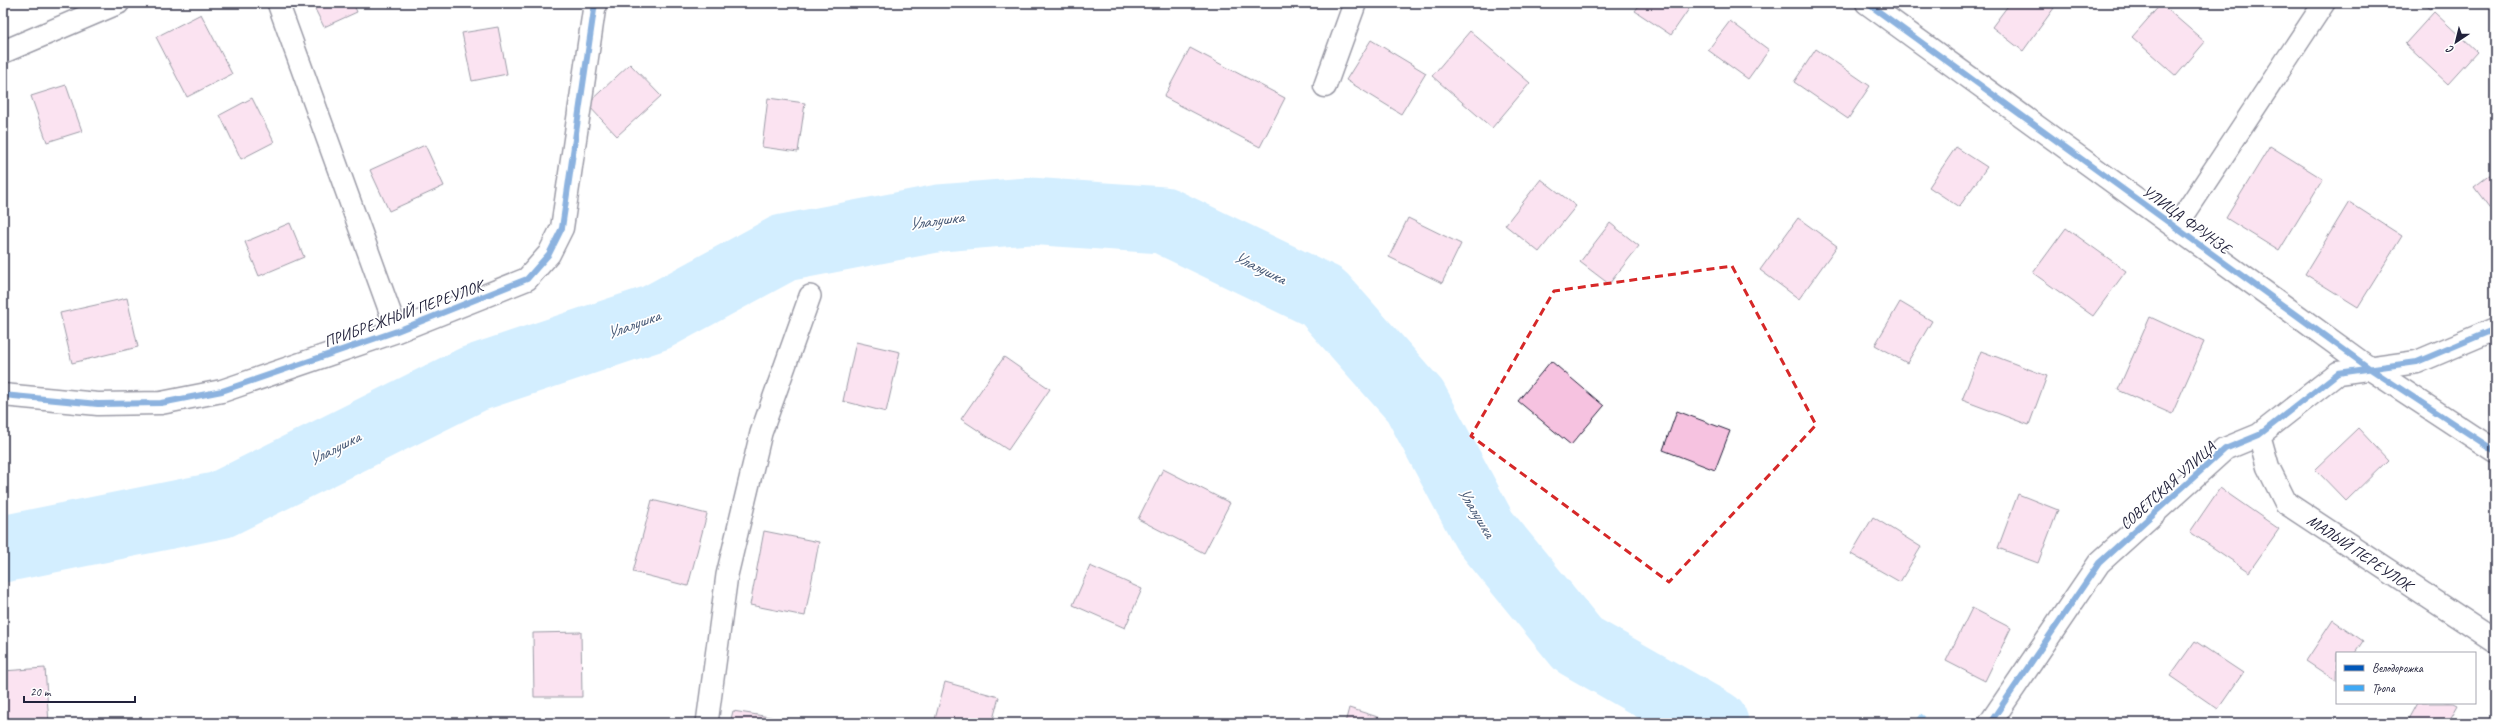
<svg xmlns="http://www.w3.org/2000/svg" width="2498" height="726" viewBox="0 0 2498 726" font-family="Caveat,sans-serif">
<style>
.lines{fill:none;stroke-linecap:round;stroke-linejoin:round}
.river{stroke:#9dd9fe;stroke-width:67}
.building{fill:#f6c2e0;stroke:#22223b}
.lane-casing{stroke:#22223b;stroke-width:24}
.street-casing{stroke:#22223b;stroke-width:25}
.secondary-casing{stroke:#22223b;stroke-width:25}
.lane{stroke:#fff;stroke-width:21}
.street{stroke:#fff;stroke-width:22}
.secondary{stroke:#fff;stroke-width:22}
.quiet{stroke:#3fa9f5;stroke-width:5;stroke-dasharray:10 5;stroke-linecap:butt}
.cycleway-casing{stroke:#fff;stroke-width:8}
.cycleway{stroke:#0057b8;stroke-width:6}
.marked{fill:none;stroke:#d62828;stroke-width:3;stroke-dasharray:8 5;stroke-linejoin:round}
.labels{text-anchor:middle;stroke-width:3.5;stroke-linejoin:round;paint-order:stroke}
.street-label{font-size:16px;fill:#22223b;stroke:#fff}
.water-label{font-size:17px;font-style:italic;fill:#475976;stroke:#fff}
</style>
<rect width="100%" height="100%" fill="#fff"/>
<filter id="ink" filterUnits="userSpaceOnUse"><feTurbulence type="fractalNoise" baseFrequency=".025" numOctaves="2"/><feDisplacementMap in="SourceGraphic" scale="8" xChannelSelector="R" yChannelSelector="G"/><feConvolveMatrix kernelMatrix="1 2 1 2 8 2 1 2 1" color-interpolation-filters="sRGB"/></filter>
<g filter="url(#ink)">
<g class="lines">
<!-- river -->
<path class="river" d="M3,549L220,505L473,379L655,318L784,248L940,218L1029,211L1163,220L1323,297L1415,401L1484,530L1578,645L1715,723"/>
</g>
<!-- building -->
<path class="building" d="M312,3H353L357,12L324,27Z
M1641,3H1693L1671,35L1635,11Z
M2010,3H2047L2054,8L2023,51L1992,27Z
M2421,3H2434L2430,9Z
M2161,4L2205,42L2176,76L2132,37Z
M2434,12L2477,52L2448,84L2405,44Z
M201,14L232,74L187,97L156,37Z
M1730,21L1769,50L1748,79L1708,50Z
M498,27L507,74L472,81L462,33Z
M1470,31L1530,83L1492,128L1432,76Z
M1371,40L1426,73L1401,114L1346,80Z
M1190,48L1285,98L1260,147L1164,97Z
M1816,49L1870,86L1848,119L1794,82Z
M630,64L661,96L617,136L587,104Z
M66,85L82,131L47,142L31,96Z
M252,98L274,142L241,159L220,115Z
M768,98L805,103L798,152L762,147Z
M425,145L444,186L389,211L370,170Z
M2270,146L2323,179L2279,251L2226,218Z
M1956,147L1987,167L1959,207L1929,187Z
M2495,171V215L2474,187Z
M1541,179L1576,206L1539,252L1505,225Z
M2349,202L2402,236L2358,307L2305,274Z
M1408,218L1461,244L1442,283L1389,257Z
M1798,218L1837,246L1799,299L1760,270Z
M290,223L304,257L259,276L245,242Z
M1610,223L1639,246L1609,284L1580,262Z
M2066,228L2126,271L2093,316L2033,273Z
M127,298L138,347L72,363L60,313Z
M1900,302L1932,321L1907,363L1875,345Z
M2150,317L2204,342L2172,414L2118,390Z
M856,342L900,352L886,412L843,401Z
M1981,351L2047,376L2029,425L1962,400Z
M1004,357L1050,389L1008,450L961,419Z
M1551,361L1604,406L1571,445L1518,401Z
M2495,394V406L2490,402Z
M1677,411L1730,431L1715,470L1663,450Z
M2358,428L2388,460L2346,501L2315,469Z
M1163,469L1230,503L1204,553L1138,519Z
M2220,488L2279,529L2249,572L2190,532Z
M2018,494L2058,510L2038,563L1998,548Z
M652,500L707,514L688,586L633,572Z
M1873,517L1921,547L1900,582L1851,554Z
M764,531L819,542L805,616L750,605Z
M1090,566L1142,589L1125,628L1073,605Z
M1972,608L2011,628L1985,681L1946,661Z
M2333,620L2363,641L2355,653H2337L2336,681L2306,661Z
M581,632L582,697H534L533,633Z
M2195,641L2243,673L2218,709L2170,676Z
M45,668L49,723H3V671Z
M945,682L999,697L992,723H934Z
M2417,703H2454L2458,705L2448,723H2406Z
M1349,708L1397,723H1345Z
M733,711L788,720L787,723H730Z"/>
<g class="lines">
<defs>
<path id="lane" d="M278,3L397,331
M2176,227L2324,3
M707,723L727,575L761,433L810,296"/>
<path id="street" d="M1325,86L1355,3
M3,395L98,404L161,403L222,391L397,331L527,279L549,254L562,228L595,3
M2259,435L2268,467L2286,503L2495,641
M1990,723L2099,563L2225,449L2259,435L2338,373L2417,362L2495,329"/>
<path id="secondary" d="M1867,3L2369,368L2495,451
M3,52L118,3"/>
</defs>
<!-- lane casing -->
<use href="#lane" class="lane-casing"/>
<!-- street casing -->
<use href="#street" class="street-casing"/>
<!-- secondary casing -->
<use href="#secondary" class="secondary-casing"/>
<!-- lane -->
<use href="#lane" class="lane"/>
<!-- street -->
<use href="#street" class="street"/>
<!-- secondary -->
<use href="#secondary" class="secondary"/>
<!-- quiet -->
<path class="quiet" d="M1917,723L1925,713"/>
<defs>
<path id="cycleway" d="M1867,3L2369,368L2495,451
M3,395L98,404L161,403L222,391L397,331L527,279L549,254L562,228L595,3
M1990,723L2099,563L2225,449L2259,435L2338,373L2417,362L2495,329"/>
</defs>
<!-- cycleway casing -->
<use href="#cycleway" class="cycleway-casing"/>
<!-- cycleway -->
<use href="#cycleway" class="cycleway"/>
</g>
</g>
<!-- marked area -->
<path d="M0 0H2498V726H0ZM1732,266L1816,425L1669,582L1471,436L1554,291Z" fill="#fff" fill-opacity=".55" fill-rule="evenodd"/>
<path class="marked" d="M1732,266L1816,425L1669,582L1471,436L1554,291Z"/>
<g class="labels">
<!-- street labels -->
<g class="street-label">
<text transform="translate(2187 219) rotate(36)" y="6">УЛИЦА ФРУНЗЕ</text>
<text transform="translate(403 313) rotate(-20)" y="6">ПРИБРЕЖНЫЙ ПЕРЕУЛОК</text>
<text transform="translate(2167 485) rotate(-42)" y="6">СОВЕТСКАЯ УЛИЦА</text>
<text transform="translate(2360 552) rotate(34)" y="6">МАЛЫЙ ПЕРЕУЛОК</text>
</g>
<!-- water labels -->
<g class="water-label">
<text transform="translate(936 220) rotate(-8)" y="6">Улалушка</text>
<text transform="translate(1260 267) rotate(26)" y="6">Улалушка</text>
<text transform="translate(633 324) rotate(-20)" y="6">Улалушка</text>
<text transform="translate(334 448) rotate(-27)" y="6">Улалушка</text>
<text transform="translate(1477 512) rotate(59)" y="6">Улалушка</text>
</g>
</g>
<!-- margin -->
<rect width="2498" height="726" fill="none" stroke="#fff" stroke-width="16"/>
<rect x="8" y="8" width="2482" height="710" fill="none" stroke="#22223b" stroke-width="1.5" filter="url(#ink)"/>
<!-- legend -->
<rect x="2336" y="652" width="140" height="52" fill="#ffffff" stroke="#a7a7b1"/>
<rect x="2344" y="665" width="20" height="6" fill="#0057b8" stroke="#a7a7b1"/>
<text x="2372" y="672" font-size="12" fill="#22223b">Велодорожка</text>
<rect x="2344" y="685" width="20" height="6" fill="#3fa9f5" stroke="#a7a7b1"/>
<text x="2372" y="692" font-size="12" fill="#22223b">Тропа</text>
<!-- north arrow -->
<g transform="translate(2456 42) rotate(215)" stroke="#ffffff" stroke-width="3" paint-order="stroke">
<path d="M0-3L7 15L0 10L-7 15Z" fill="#22223b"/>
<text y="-6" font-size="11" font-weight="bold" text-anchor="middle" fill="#22223b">С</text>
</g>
<!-- scale -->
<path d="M24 696v6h111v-6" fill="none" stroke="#22223b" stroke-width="2"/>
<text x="30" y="696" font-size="12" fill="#22223b" stroke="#ffffff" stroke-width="3" paint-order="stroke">20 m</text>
</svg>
